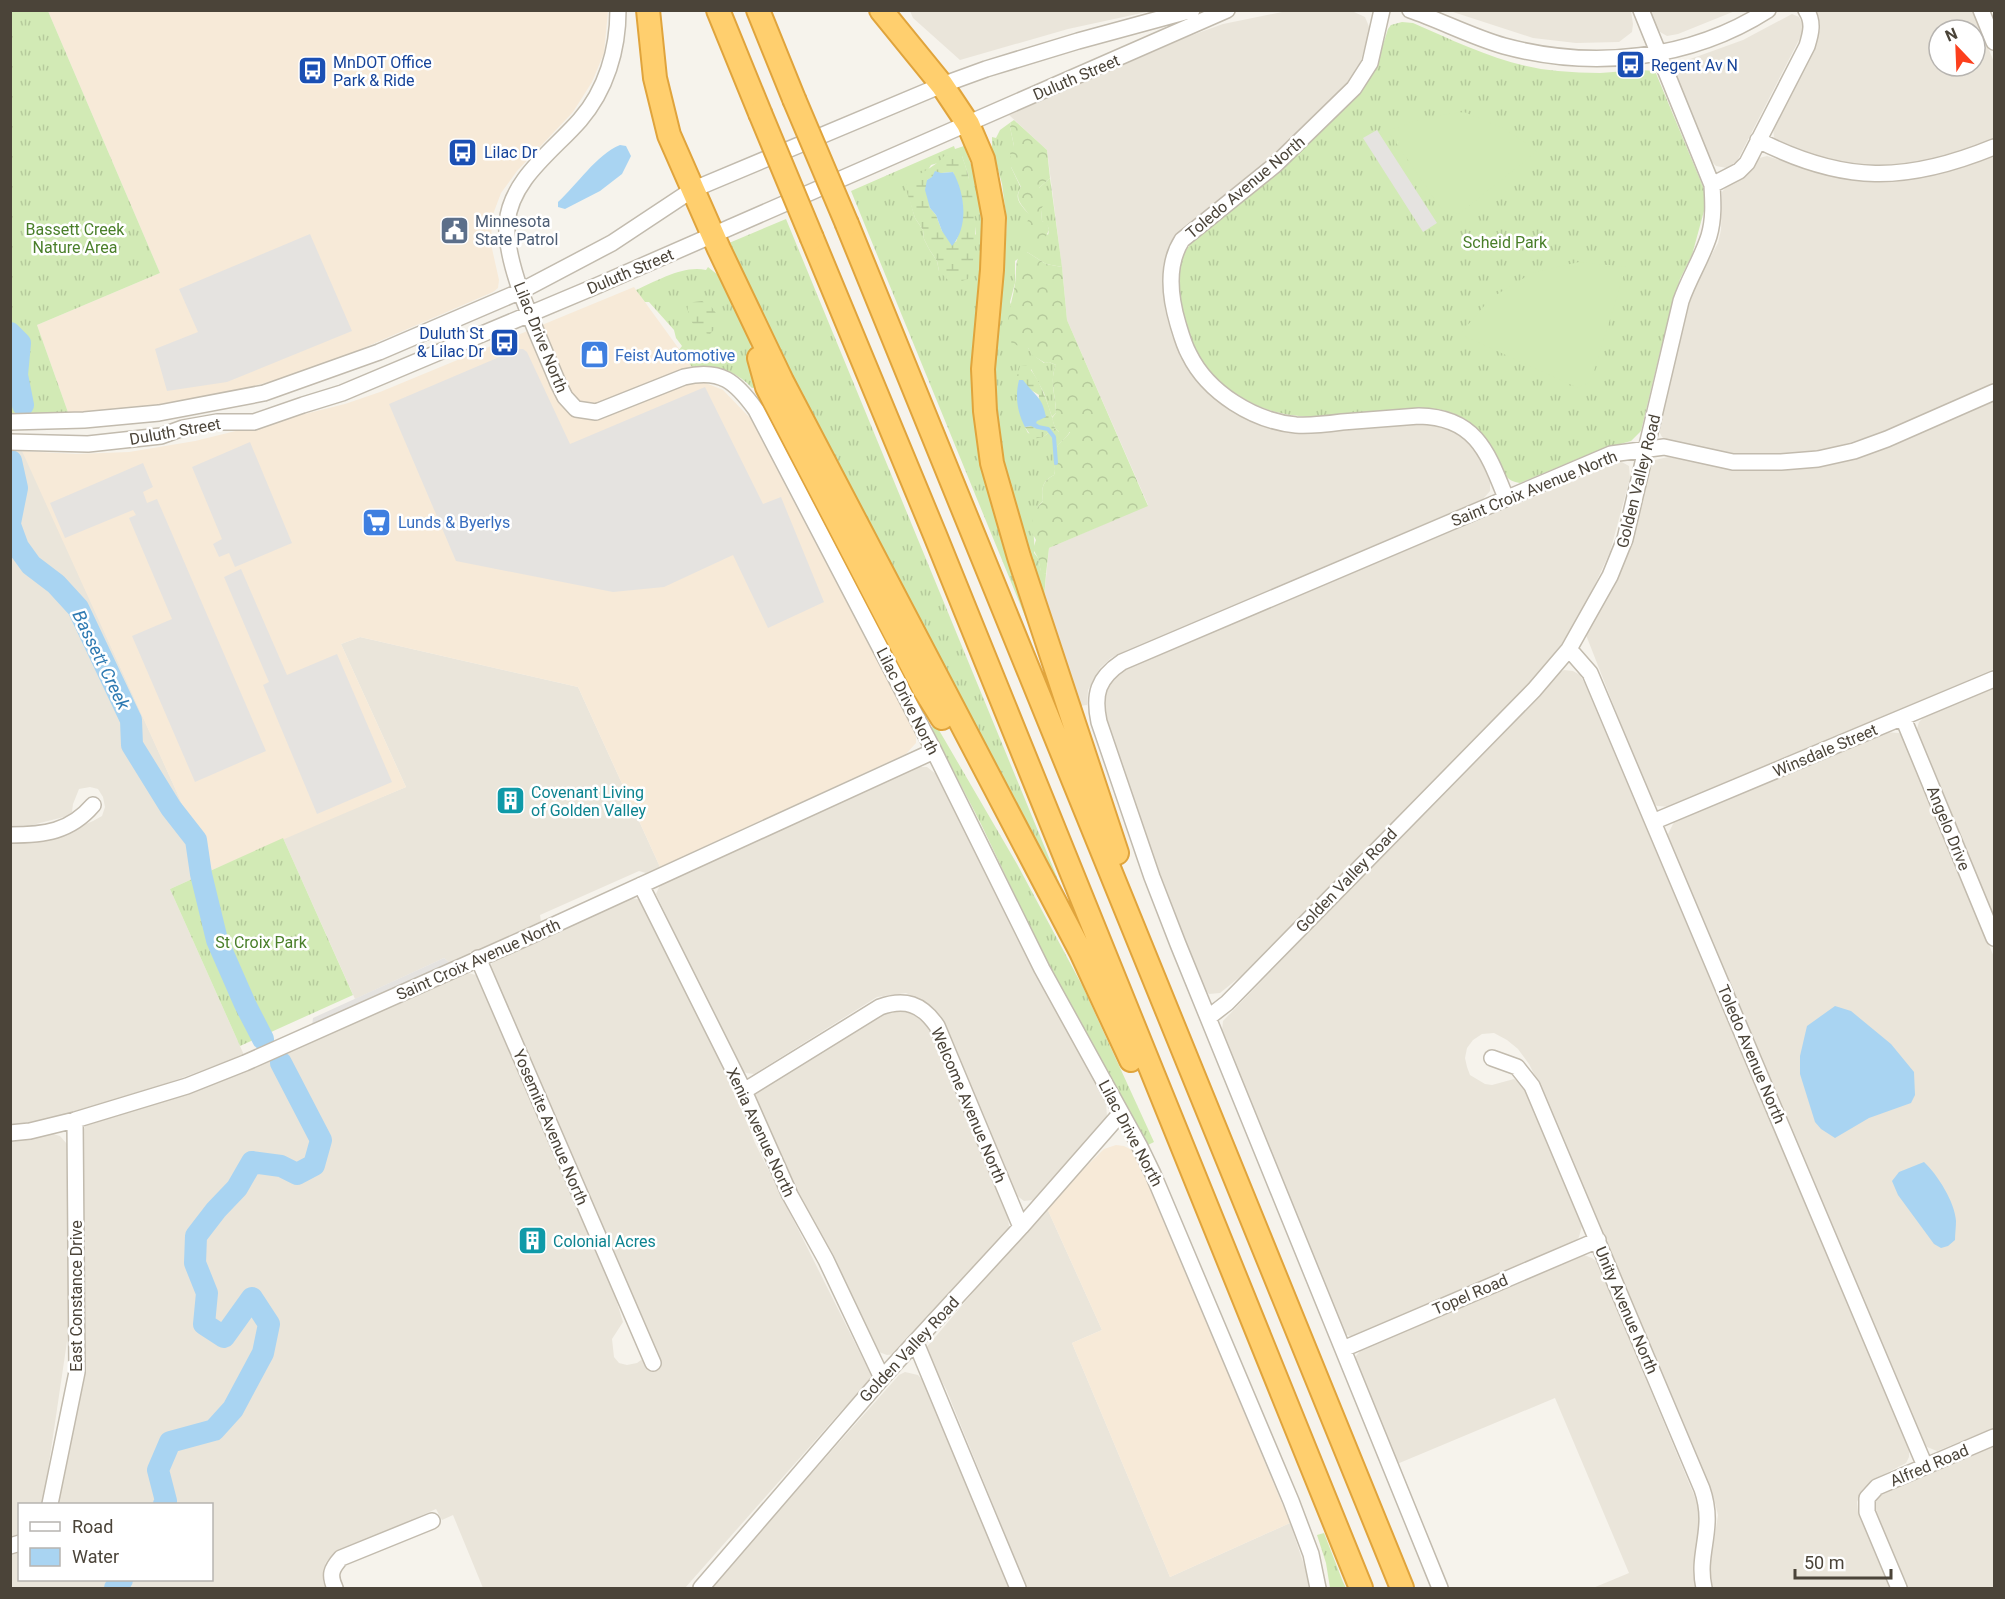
<svg xmlns="http://www.w3.org/2000/svg" width="2005" height="1599" viewBox="0 0 2005 1599" font-family="Roboto,sans-serif">
<style>
.residential{fill:#eae5da;fill-rule:evenodd}
.commercial{fill:#f7ead8}
.grass{fill:url(#grass-tufts);fill-rule:evenodd}
.forest{fill:url(#forest-crowns)}
.wetland{fill:url(#wetland-marsh);fill-rule:evenodd}
.pitch{fill:#d2eab5}
.parking{fill:#e5e3e0}
.water{fill:#a9d4f2}
.lines{fill:none;stroke-linecap:round;stroke-linejoin:round}
.stream{stroke:#a9d4f2;stroke-width:4}
.river{stroke:#a9d4f2;stroke-width:22}
.minor-casing{stroke:#c2bbae;stroke-width:18}
.highway-casing{stroke:#e0a43c;stroke-width:26}
.minor{stroke:#fff;stroke-width:15}
.highway{stroke:#ffcf6e;stroke-width:22}
.highway-bridge-casing{stroke:#e0a43c;stroke-width:26;stroke-linecap:butt}
.highway-bridge{stroke:#ffcf6e;stroke-width:22}
.labels{text-anchor:middle;stroke-width:5;stroke-linejoin:round;paint-order:stroke}
.transit-label{font-size:16px;fill:#164399;stroke:#fff;text-anchor:start}
.street-label{font-size:16px;fill:#4b4439;stroke:#fff}
.service-label{font-size:16px;fill:#4e5e75;stroke:#fff;text-anchor:start}
.park-label{font-size:16px;fill:#4a7f2a;stroke:#fff}
.shop-label{font-size:16px;fill:#366cbe;stroke:#fff;text-anchor:start}
.culture-label{font-size:16px;fill:#0d838f;stroke:#fff;text-anchor:start}
.water-label{font-size:18px;font-style:italic;fill:#2e7ab2;stroke:#fff}
</style>
<defs>
<pattern id="grass-tufts" width="24" height="20" patternUnits="userSpaceOnUse" patternTransform="scale(1.5)"><rect width="24" height="20" fill="#d2eab5"/><path d="M3 7l-1-3M5 7V3M7 7l1-3M15 17l-1-3M17 17v-4M19 17l1-3" fill="none" stroke="#b6ca9c"/></pattern>
<pattern id="forest-crowns" width="20" height="18" patternUnits="userSpaceOnUse" patternTransform="scale(1.5)"><rect width="20" height="18" fill="#d2eab5"/><path d="M2 6a3 3 0 1 1 6 0M12 15a3 3 0 1 1 6 0" fill="none" stroke="#b6ca9c"/></pattern>
<pattern id="wetland-marsh" width="20" height="14" patternUnits="userSpaceOnUse" patternTransform="scale(1.5)"><rect width="20" height="14" fill="#d2eab5"/><path d="M1 5h8M5 5V1M11 12h8M15 12V8" fill="none" stroke="#b6ca9c"/></pattern>
</defs>
<rect width="100%" height="100%" fill="#f6f3ec"/>
<!-- residential -->
<path class="residential" d="M1321,10L1354,12L1365,17L1370,29L1359,67L1344,87L1259,170L1176,234L1163,266L1165,310L1172,336L1185,363L1206,390L1221,403L1248,420L1268,427L1291,431L1320,432L1422,424L1445,427L1467,439L1477,452L1490,482V491L1483,499L1127,650L1111,658L1100,668L1088,690L1087,705L1080,706L1044,598L1049,548L1148,505L1067,320L1063,276L1047,150L1009,115L1187,37L1223,24L1287,11Z
M910,11H1151L1068,29L960,60L913,18Z
M1450,11H1631L1633,24L1632,32L1619,42L1576,43L1533,38Z
M1649,11H1735L1678,34L1667,36L1660,32L1656,28Z
M1815,11H1973L1994,62V139L1951,156L1922,163L1885,167L1854,165L1816,158L1778,142L1774,138L1773,126L1820,30V23ZM1939,30H1975V66H1939Z
M1792,14L1799,17L1804,27L1803,32L1737,161L1727,168L1716,166L1710,160L1676,77L1677,70L1682,62L1743,40Z
M1994,155V384L1881,433L1822,451L1764,456L1732,453L1667,441L1662,437L1659,431L1660,421L1690,301L1696,284L1718,243L1721,230L1722,192L1727,186L1744,177L1759,158L1767,156L1830,176L1877,182L1918,178L1946,172Z
M1994,400V669L1671,807L1657,806L1651,801L1586,635L1587,630L1601,609L1616,579L1650,465L1655,460L1668,457L1730,469L1890,445Z
M11,451H23L212,870L170,889L244,1055L165,1084L49,1119L11,1125V842L51,839L93,821L102,816L105,807L103,797L98,789L90,787L79,789L73,804L72,812L68,816L28,826H11Z
M1620,461L1629,466L1630,478L1610,552L1585,606L1561,645L1534,678L1497,716L1241,976L1220,993L1209,994L1200,983L1143,833L1104,713V693L1108,684L1115,676L1126,668Z
M360,637L578,687L660,867L646,873L639,871L540,915L541,921L450,963L444,958L355,999L283,838L406,787L341,644Z
M1564,670L1573,671L1580,675L1584,682L1909,1449V1457L1906,1463L1873,1480L1863,1489L1857,1502L1858,1512L1890,1588H1712L1710,1566L1718,1515L1714,1499L1538,1082L1529,1064L1518,1049L1507,1040L1494,1033L1482,1034L1473,1040L1467,1048L1465,1058L1467,1067L1470,1075L1485,1084L1492,1085L1514,1079L1523,1085L1582,1226L1579,1237L1576,1241L1355,1336H1350L1345,1334L1341,1328L1222,1031L1223,1021L1559,673Z
M1994,686V920L1916,732L1919,722L1925,716Z
M1885,732L1899,733L1904,738L1994,957V1428L1937,1451L1927,1447L1922,1441L1667,836L1674,822Z
M918,767H927L936,774L1106,1101L1107,1118L1033,1200L1024,1201L1016,1195L992,1146L937,1014L923,1001L906,993L877,997L754,1074L746,1073L739,1068L656,894L660,885Z
M631,898L638,899L641,903L732,1085L755,1143L872,1377L869,1386L843,1409L685,1588H483L453,1515L442,1520L436,1509L332,1556L326,1562L323,1571V1582L326,1588H11L10,1554L19,1551L20,1580H212V1504H59L85,1334L83,1132L85,1126L210,1085L464,972L476,975L615,1296L623,1322L612,1339L614,1357L619,1363L627,1365L637,1363L645,1357L650,1340L647,1328L490,971L491,965L496,958Z
M900,1010L913,1014L927,1026L1008,1218L1009,1226L1007,1232L895,1354L887,1355L876,1351L785,1173L754,1099L755,1094L759,1089L886,1011Z
M53,1134L60,1136L67,1144L69,1328L43,1504H20L19,1535L11,1538L10,1140H24Z
M1046,1206L1102,1330L1072,1343L1170,1577L1290,1523L1308,1577L1309,1588H1027L946,1389L926,1353V1348Z
M1584,1255L1592,1258L1597,1262L1699,1507V1532L1695,1556L1696,1588H1593L1629,1573L1555,1398L1397,1464L1356,1362V1356L1361,1350Z
M905,1372L918,1375L924,1382L1010,1588H710L899,1375Z
M1994,1444V1588H1907L1874,1510L1877,1498L1882,1493Z"/>
<!-- commercial -->
<path class="commercial" d="M48,11H608L604,53L592,82L573,112L517,171L501,193L492,217L491,244L499,280L498,288L493,292L315,369L225,394L70,418L37,325L160,273Z
M634,287L703,382L723,390L751,419L916,735V743L906,754L660,867L578,687L360,637L341,644L406,787L212,870L22,451L76,454L129,452L195,441L345,404L380,392Z
M1116,1145L1124,1146L1136,1152L1290,1523L1170,1577L1072,1343L1102,1330L1046,1206L1104,1149Z"/>
<!-- grass -->
<path class="grass" d="M11,11H48L160,273L37,325L70,418L11,416Z
M1402,22L1413,23C1459,43 1507,67 1558,71C1572,72 1586,73 1600,73C1618,72 1637,69 1655,71L1704,189V211L1692,255L1680,279L1660,352L1641,431L1631,441L1599,450L1520,483C1513,482 1509,480 1504,474C1493,446 1480,422 1449,412C1432,406 1412,409 1395,410C1333,416 1281,429 1228,388C1205,370 1191,349 1185,320C1178,287 1171,267 1194,239L1270,180L1364,88L1379,57L1388,29L1391,25Z
M1011,122L1010,127L1014,146L1011,167L1021,188C1013,198 1021,205 1028,213C1034,220 1041,228 1048,235C1050,229 1048,224 1042,221L1039,188L1050,178L1062,267L1046,264L1027,252L1015,261V283L1010,302L1028,348L1032,354L1044,363L1049,362L1056,365C1049,380 1056,398 1056,413L1052,417L1044,393L1031,369L1025,427L1028,433L1043,437L1055,428L1059,432L1070,431C1067,439 1058,442 1055,451C1052,459 1057,467 1054,475C1042,481 1041,489 1043,501C1027,516 1036,534 1034,553L1038,558L1041,571L1046,574L1044,598L1006,495L991,413L995,325L1003,274L1007,222L1002,184L992,148V137L996,138L1000,130Z
M954,146L955,149L964,146L973,170L979,196L983,241L978,342L1038,648L851,191ZM962,156L968,174L976,234L939,271L937,261L929,249L924,239L923,230L915,218L910,200L931,165Z
M786,219L1059,882L1053,885L766,329L729,243Z
M708,267L718,275L747,328L759,387L752,388C736,371 716,364 692,367L679,350L682,346L676,338L674,330L649,302H645L636,290C657,281 683,265 706,270Z
M936,725L1017,864L1083,987L1154,1142L1148,1145L1044,956L980,822L931,728Z
M283,838L353,995L240,1046L170,889Z
M1324,1533L1343,1582L1346,1588H1330L1326,1563L1317,1535Z"/>
<!-- forest -->
<path class="forest" d="M1014,120L1047,150L1050,178L1039,188C1045,196 1047,201 1041,209L1042,221L1047,223L1049,230L1044,240L1037,242L1031,240L1026,232L1025,225L1030,217C1026,207 1012,201 1021,187L1011,167L1010,150L1014,146L1010,127L1011,122Z
M1021,252H1027L1046,264L1062,267L1067,320L1148,506L1049,548L1046,574L1041,572L1038,558L1033,549L1036,540L1029,527L1033,523L1032,514L1043,501C1041,489 1042,481 1054,475C1057,467 1052,460 1055,451C1058,442 1066,439 1070,432H1059L1055,428L1052,418L1056,413C1056,397 1049,380 1056,365L1049,362L1045,363L1032,355L1028,348L1012,344C1003,324 1012,304 1015,284C1017,271 1014,263 1021,252Z"/>
<!-- wetland -->
<path class="wetland" d="M956,154L962,156C975,189 981,246 968,279L955,283L949,281L939,271L937,261L929,249L924,239L923,230L915,218L905,186C916,173 934,169 944,156ZM953,172C964,202 967,211 956,242L942,231L936,215L930,208L927,180L941,173Z
M702,301C713,306 717,312 719,324L710,334C697,333 686,318 688,305L694,302Z
M1026,365C1039,375 1051,411 1055,428L1043,437L1033,439L1025,427L1031,426L1037,420L1039,395L1031,390L1016,399L1015,382L1020,366Z"/>
<!-- pitch -->
<path class="pitch" d="M1464,112L1505,129L1537,151L1459,214L1442,210L1388,131L1426,117Z
M1579,262L1626,267L1591,381L1578,388L1460,334L1491,298L1532,273Z"/>
<!-- parking -->
<path class="parking" d="M1377,130L1437,223L1423,232L1363,138Z
M310,234L352,331L227,382L167,391L155,349L198,332L179,289Z
M518,349H523L527,352L570,444L705,387L763,504L781,497L824,602L768,628L733,555L664,587L613,592L456,561L389,404Z
M250,442L292,543L235,567L229,553L219,557L213,544L222,539L192,467Z
M143,463L153,487L143,492L147,503L157,499L266,751L195,782L132,636L172,619L129,518L136,515L133,510L65,538L50,503Z
M241,569L287,675L337,654L392,782L317,814L263,685L269,682L224,577Z
M444,958L450,963L453,970L312,1026L313,1018Z"/>
<!-- water -->
<path class="water" d="M620,145L626,146L631,156L622,174L600,191L565,209L558,207V202C577,185 596,155 620,145Z
M935,171L941,173L953,172C965,193 969,227 952,246L942,231L936,215L930,208L925,190L927,180L932,177Z
M1019,380H1023C1035,396 1042,396 1046,417L1037,421L1036,423L1039,425L1037,429L1031,426L1025,427C1017,412 1015,396 1019,380Z
M1835,1006L1851,1011L1891,1044L1914,1072L1915,1095L1911,1103L1869,1118L1835,1138L1821,1129L1815,1122L1800,1074V1056L1807,1026Z
M1924,1162C1937,1174 1955,1202 1956,1221C1956,1227 1955,1234 1955,1240L1948,1246L1941,1248L1934,1244L1898,1195L1892,1181L1899,1172Z"/>
<g class="lines">
<!-- stream -->
<path class="stream" d="M1038,427L1048,429L1054,437L1056,463"/>
<!-- river -->
<path class="river" d="M10,333L20,343L17,375L23,405
M10,523L17,488L11,461
M10,525L18,547L31,565L56,584L78,608L131,720L132,745L171,808L196,840L201,874L217,940L245,1004L263,1039
M164,1504L166,1501L158,1470L170,1442L214,1430L233,1409L263,1353L269,1324L252,1298L224,1337L204,1324L207,1293L195,1263L196,1236L216,1210L237,1188L252,1162L281,1166L297,1174L314,1165L321,1140L281,1063
M115,1588L122,1580"/>
<defs>
<path id="minor" d="M618,10C618,50 606,90 580,120C553,151 511,179 507,223C504,266 541,341 558,383L565,397L576,409L596,412L684,377C721,368 736,382 756,410L934,751L1042,969L1139,1145L1153,1174L1291,1501L1311,1554L1318,1588
M1382,10L1370,63L1354,88L1275,165L1182,240C1166,265 1170,297 1178,324C1181,334 1184,345 1189,354C1208,393 1254,421 1296,425C1311,426 1327,424 1342,422C1368,420 1394,418 1419,416C1476,417 1488,453 1506,498
M1410,10C1442,21 1472,37 1504,46C1593,70 1690,60 1768,10
M1641,10L1712,185
M1981,10L1994,42
M1758,140C1844,184 1906,183 1994,147
M10,422L84,420L159,413L264,393L379,352L521,291L612,243L692,190L942,85L986,69L1078,41L1192,10
M10,442L88,444L161,436L183,428L217,422H254L303,405L342,393L594,287L1227,10
M1569,649L1590,673L1925,1466
M1903,718L1994,938
M1655,821L1994,679
M10,835C44,835 70,832 93,805
M641,885L744,1091L790,1195L826,1260L882,1378
M478,958L653,1363
M1209,1017L1227,1003L1534,690L1569,649L1610,576L1625,539L1681,301C1689,278 1702,258 1709,236C1714,219 1713,202 1712,185L1739,171L1747,163L1807,46C1811,33 1814,22 1806,10
M1492,1058L1517,1067L1532,1086L1702,1489C1716,1529 1696,1552 1704,1588
M744,1091L880,1007C905,998 922,1004 937,1026L1021,1227
M10,1133L30,1131L75,1120L187,1086L245,1063L530,936L934,751
M916,1343L1018,1588
M1343,1349L1598,1240
M50,1504L77,1372L75,1120
M10,1546L20,1543
M335,1588C329,1575 331,1569 341,1558L432,1521
M701,1588L882,1378L1021,1227L1121,1113
M1440,1588L1178,944L1152,877L1099,722C1093,694 1098,678 1122,662L1611,454L1664,447L1733,462H1781L1818,459L1854,451L1887,439L1994,392
M1899,1588L1867,1512V1498L1877,1487L1994,1437"/>
<path id="highway" d="M648,10L655,78L669,135L719,249L782,381L1081,952L1131,1060
M718,10L760,113
M758,10L794,99
M881,10L942,85L968,124L983,159L994,218L992,270L983,369L985,411L992,463L1019,557L1117,853
M847,224L1402,1588
M812,238L935,535L1361,1588
M759,358L767,387L924,689L942,718"/>
</defs>
<!-- minor casing -->
<use href="#minor" class="minor-casing"/>
<!-- highway casing -->
<use href="#highway" class="highway-casing"/>
<!-- minor -->
<use href="#minor" class="minor"/>
<!-- highway -->
<use href="#highway" class="highway"/>
<defs>
<path id="highway-bridge" d="M794,99L847,224
M760,113L812,238"/>
</defs>
<!-- highway-bridge casing -->
<use href="#highway-bridge" class="highway-bridge-casing"/>
<!-- highway-bridge -->
<use href="#highway-bridge" class="highway-bridge"/>
</g>
<!-- icons -->
<defs>
<symbol id="bus-square" viewBox="-11 -11 22 22"><rect x="-9" y="-9" width="18" height="18" rx="4" fill="#1a4fb4" stroke="#fff"/><path d="M-5-6H5V4H4V6H2V4H-2V6H-4V4H-5ZM-3.5-4V0h7V-4ZM-3.5 1.2v1.5H-2V1.2ZM2 1.2v1.5H3.5V1.2Z" fill="#fff"/></symbol>
<symbol id="civic-square" viewBox="-11 -11 22 22"><rect x="-9" y="-9" width="18" height="18" rx="4" fill="#5c6f8a" stroke="#fff"/><path d="M-.6-6.5H3V-4.5H.6V-3L4-1V1h2V6H-6V1h2V-1L-.6-3ZM-1.2 2.5V6h2.4V2.5Z" fill="#fff"/></symbol>
<symbol id="shop-square" viewBox="-11 -11 22 22"><rect x="-9" y="-9" width="18" height="18" rx="4" fill="#3f7fe0" stroke="#fff"/><path d="M-5-2.5h2.3a2.7 3.5 0 0 1 5.4 0H5L5.5 6h-11ZM-1.5-2.5h3a1.5 2.3 0 0 0-3 0Z" fill="#fff"/></symbol>
<symbol id="supermarket-square" viewBox="-11 -11 22 22"><rect x="-9" y="-9" width="18" height="18" rx="4" fill="#3f7fe0" stroke="#fff"/><path d="M-6-5.5h2.5l.6 2H6L4.5 2H-2.5L-4.4-4H-6ZM-1.5 3.2a1.3 1.3 0 1 0 .1 0ZM3 3.2a1.3 1.3 0 1 0 .1 0Z" fill="#fff"/></symbol>
<symbol id="building-square" viewBox="-11 -11 22 22"><rect x="-9" y="-9" width="18" height="18" rx="4" fill="#0f9aa8" stroke="#fff"/><path d="M-4-6H4V6H1V3H-1V6H-4ZM-2.5-4.3h1.7v1.8h-1.7ZM.8-4.3h1.7v1.8H.8ZM-2.5-1h1.7V.8h-1.7ZM.8-1h1.7V.8H.8Z" fill="#fff"/></symbol>
</defs>
<g fill-rule="evenodd">
<use href="#bus-square" x="1614" y="48" width="33" height="33"/>
<use href="#bus-square" x="296" y="54" width="33" height="33"/>
<use href="#bus-square" x="446" y="136" width="33" height="33"/>
<use href="#civic-square" x="438" y="214" width="33" height="33"/>
<use href="#bus-square" x="488" y="326" width="33" height="33"/>
<use href="#shop-square" x="578" y="338" width="33" height="33"/>
<use href="#supermarket-square" x="360" y="506" width="33" height="33"/>
<use href="#building-square" x="494" y="784" width="33" height="33"/>
<use href="#building-square" x="516" y="1224" width="33" height="33"/>
</g>
<g class="labels">
<!-- transit labels -->
<g class="transit-label">
<text x="333" y="68">MnDOT Office<tspan x="333" dy="18">Park &amp; Ride</tspan></text>
<text x="1651" y="71">Regent Av N</text>
<text x="484" y="158">Lilac Dr</text>
<text x="484" y="339" text-anchor="end">Duluth St<tspan x="484" dy="18">&amp; Lilac Dr</tspan></text>
</g>
<!-- street labels -->
<g class="street-label">
<text transform="translate(1076 77) rotate(-23)" y="6">Duluth Street</text>
<text transform="translate(1245 187) rotate(-40)" y="6">Toledo Avenue North</text>
<text transform="translate(630 271) rotate(-23)" y="6">Duluth Street</text>
<text transform="translate(541 337) rotate(68)" y="6">Lilac Drive North</text>
<text transform="translate(175 431) rotate(-10)" y="6">Duluth Street</text>
<text transform="translate(1638 481) rotate(-76)" y="6">Golden Valley Road</text>
<text transform="translate(1534 488) rotate(-22)" y="6">Saint Croix Avenue North</text>
<text transform="translate(908 701) rotate(63)" y="6">Lilac Drive North</text>
<text transform="translate(1825 750) rotate(-23)" y="6">Winsdale Street</text>
<text transform="translate(1949 828) rotate(68)" y="6">Angelo Drive</text>
<text transform="translate(1346 880) rotate(-46)" y="6">Golden Valley Road</text>
<text transform="translate(478 959) rotate(-24)" y="6">Saint Croix Avenue North</text>
<text transform="translate(1752 1054) rotate(67)" y="6">Toledo Avenue North</text>
<text transform="translate(969 1105) rotate(67)" y="6">Welcome Avenue North</text>
<text transform="translate(551 1127) rotate(67)" y="6">Yosemite Avenue North</text>
<text transform="translate(761 1132) rotate(65)" y="6">Xenia Avenue North</text>
<text transform="translate(1131 1133) rotate(62)" y="6">Lilac Drive North</text>
<text transform="translate(1470 1294) rotate(-23)" y="6">Topel Road</text>
<text transform="translate(76 1296) rotate(-90)" y="6">East Constance Drive</text>
<text transform="translate(1627 1310) rotate(67)" y="6">Unity Avenue North</text>
<text transform="translate(909 1349) rotate(-47)" y="6">Golden Valley Road</text>
<text transform="translate(1929 1465) rotate(-23)" y="6">Alfred Road</text>
</g>
<!-- service labels -->
<g class="service-label">
<text x="475" y="227">Minnesota<tspan x="475" dy="18">State Patrol</tspan></text>
</g>
<!-- park labels -->
<g class="park-label">
<text x="75" y="235">Bassett Creek<tspan x="75" dy="18">Nature Area</tspan></text>
<text x="1505" y="248">Scheid Park</text>
<text x="261" y="948">St Croix Park</text>
</g>
<!-- shop labels -->
<g class="shop-label">
<text x="615" y="361">Feist Automotive</text>
<text x="398" y="528">Lunds &amp; Byerlys</text>
</g>
<!-- culture labels -->
<g class="culture-label">
<text x="531" y="798">Covenant Living<tspan x="531" dy="18">of Golden Valley</tspan></text>
<text x="553" y="1247">Colonial Acres</text>
</g>
<!-- water labels -->
<g class="water-label">
<text transform="translate(101 660) rotate(64)" y="6">Bassett Creek</text>
</g>
</g>
<!-- border -->
<rect width="2005" height="1599" fill="none" stroke="#4b4439" stroke-width="24"/>
<!-- legend -->
<rect x="18" y="1503" width="195" height="78" fill="#ffffff" stroke="#b7b4b0" stroke-width="1.5"/>
<rect x="30" y="1522" width="30" height="9" fill="#ffffff" stroke="#b7b4b0" stroke-width="1.5"/>
<text x="72" y="1533" font-size="18" fill="#4b4439">Road</text>
<rect x="30" y="1548" width="30" height="18" fill="#a9d4f2" stroke="#b7b4b0" stroke-width="1.5"/>
<text x="72" y="1563" font-size="18" fill="#4b4439">Water</text>
<!-- north arrow -->
<g transform="translate(1957 48) rotate(337)"><circle r="28" fill="#ffffff" stroke="#b7b4b0" stroke-width="1.5"/>
<path d="M0-4.5L10 22L0 15L-10 22Z" fill="#fc3f1d"/>
<text y="-9" font-size="16" font-weight="bold" text-anchor="middle" fill="#4b4439">N</text>
</g>
<!-- scale -->
<path d="M1795 1569v9h96v-9" fill="none" stroke="#4b4439" stroke-width="3"/>
<text x="1804" y="1569" font-size="18" fill="#4b4439" stroke="#ffffff" stroke-width="4.5" paint-order="stroke">50 m</text>
</svg>
